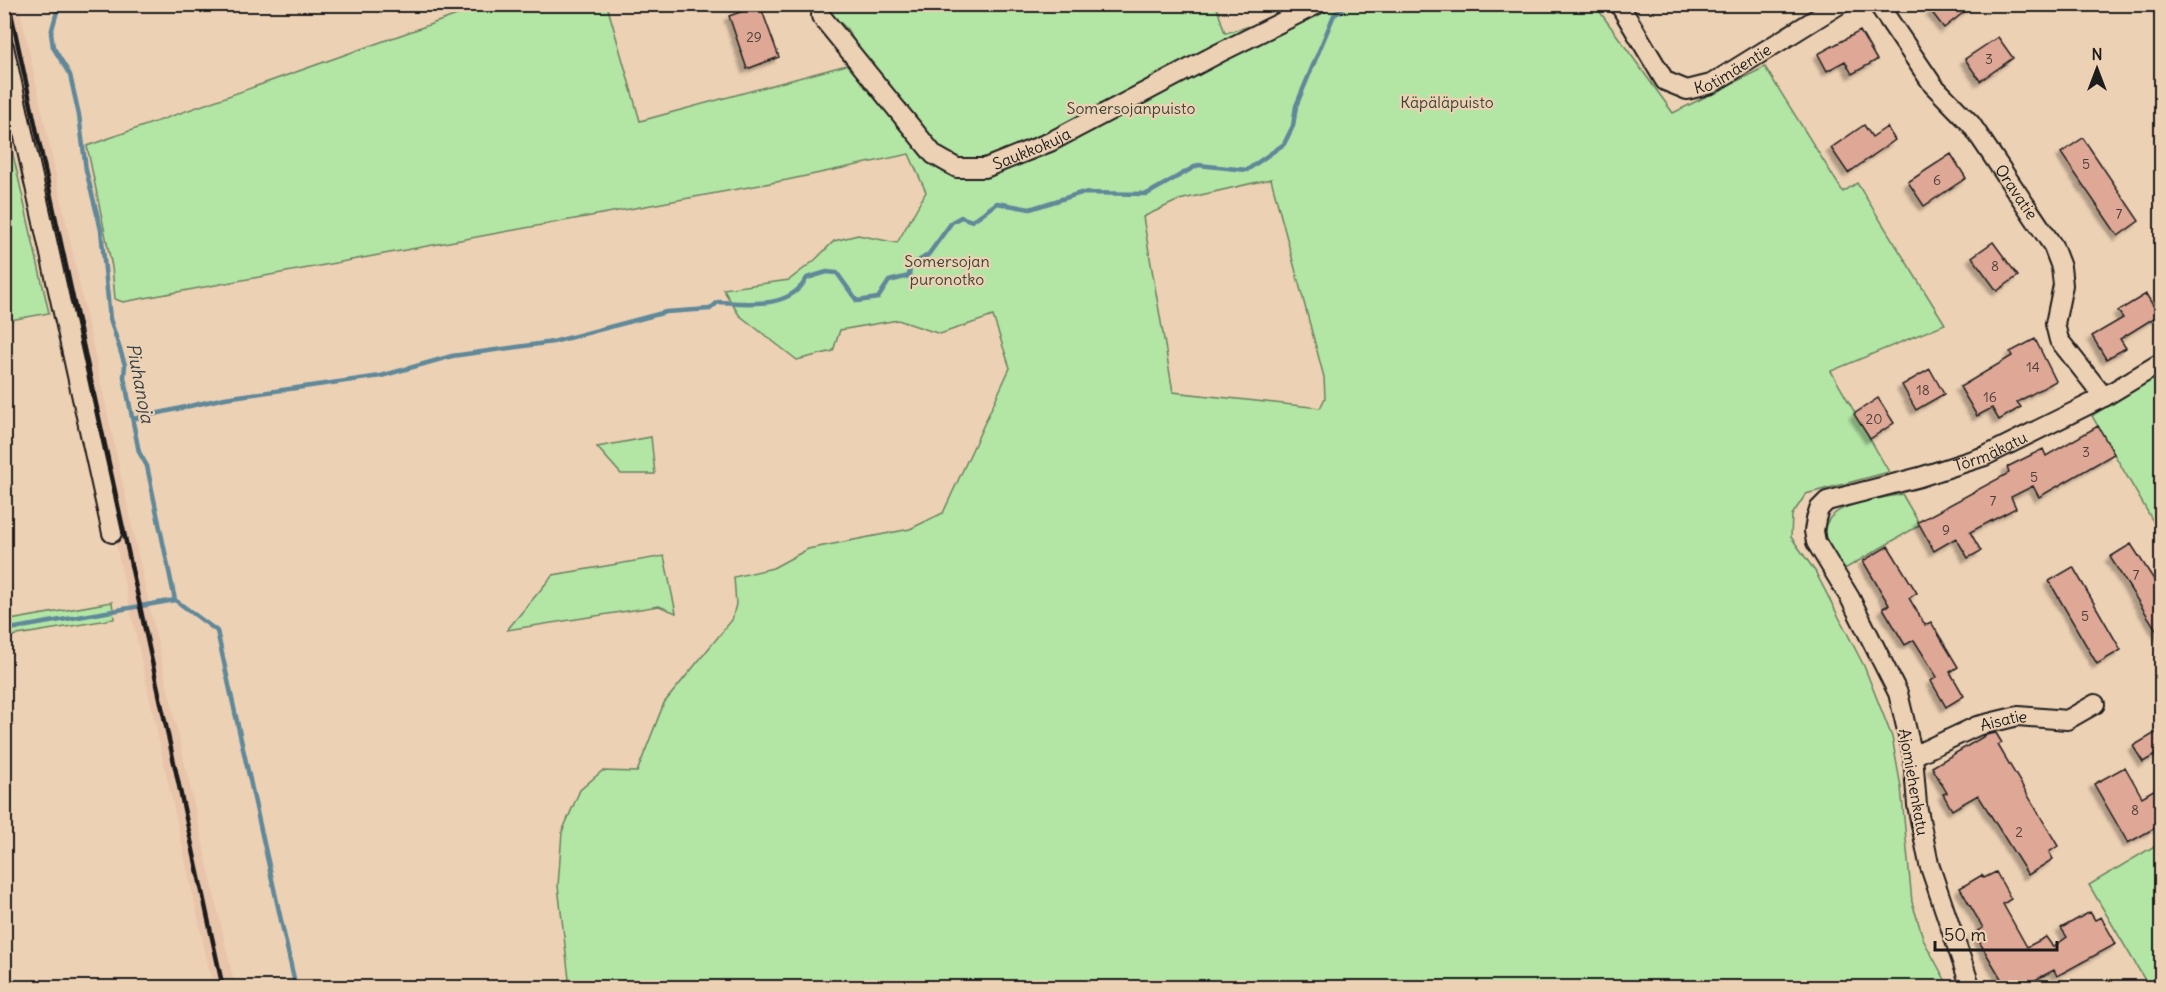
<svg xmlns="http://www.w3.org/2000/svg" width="2166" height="992" viewBox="0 0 2166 992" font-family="Delius,sans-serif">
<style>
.built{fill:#e8c4ab}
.green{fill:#b3e5a5;stroke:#688060;stroke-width:1.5;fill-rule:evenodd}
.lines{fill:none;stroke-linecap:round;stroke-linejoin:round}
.stream{stroke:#5f8899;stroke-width:4.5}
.building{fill:#dea796;stroke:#1c1c1c;stroke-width:1.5;filter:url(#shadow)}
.minor-casing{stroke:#1c1c1c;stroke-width:22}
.minor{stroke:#edd1b4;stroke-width:18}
.rail{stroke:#1c1c1c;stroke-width:4.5}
.labels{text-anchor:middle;stroke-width:4.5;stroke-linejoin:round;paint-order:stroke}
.number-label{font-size:14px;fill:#4c3f3a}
.street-label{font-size:16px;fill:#1c1c1c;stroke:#edd1b4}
.park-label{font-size:16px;fill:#3a4437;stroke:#edd1b4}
.water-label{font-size:18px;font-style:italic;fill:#324046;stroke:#edd1b4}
</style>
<defs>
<filter id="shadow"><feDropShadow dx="-4.5" dy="4.5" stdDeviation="1.5" flood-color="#0004"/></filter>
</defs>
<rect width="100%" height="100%" fill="#edd1b4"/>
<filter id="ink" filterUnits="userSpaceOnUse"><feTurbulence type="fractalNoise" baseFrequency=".0167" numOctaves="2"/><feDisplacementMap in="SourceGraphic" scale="12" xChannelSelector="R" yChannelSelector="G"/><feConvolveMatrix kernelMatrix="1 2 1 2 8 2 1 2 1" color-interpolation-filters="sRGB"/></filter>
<g filter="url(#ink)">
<!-- built -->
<path class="built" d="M4,5H19L146,591L235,987H213L5,38Z"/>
<!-- green -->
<path class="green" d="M488,4L607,5L640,121L865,60L847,29L821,4L1216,5L1225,33L1326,5H1595L1673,113L1765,67L1843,192L1857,183L1945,324L1831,371L1889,472L1806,494L1792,515L1791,537L1815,571L1864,666L1892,737L1901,787L1912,902L1924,941L1949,987H563L569,979L558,886L562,832L580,790L602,771L637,772L664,703L732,620L736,604L734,577L773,568L808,549L910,529L943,513L1010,368L993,316L940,334L898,320L840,330L833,351L797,360L739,315L723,289L789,280L815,260L834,241L858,235L897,243L926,192L909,154L787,180L123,302L115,299L112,267L87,146ZM1271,179L1324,377L1325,398L1320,408L1173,392L1143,217L1179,200Z
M4,115L49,313L5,321H4Z
M2161,370V535L2092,416Z
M651,437L655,474H621L597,447Z
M1902,494L1920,525L1843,570C1838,562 1832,554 1828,546C1810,503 1874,501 1902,494Z
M664,556L676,613L659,606L507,630L553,575Z
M112,602L114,619L5,637V621Z
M2161,842V987H2149L2089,885Z"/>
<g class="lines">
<!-- stream -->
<path class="stream" d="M133,419L225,398L381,376L452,356L553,342L666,312L710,309L718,302C748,303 789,310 807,278L827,272L837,273L857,301L878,298L889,281L909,276L910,266L928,255L952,222L961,217L972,221L997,203L1030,209L1081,193L1147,194L1198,165L1247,170L1284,144L1293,126L1296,106L1334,15L1342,10
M175,600L217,631L296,988
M4,630L175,600L147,466L139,452L124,377L125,365L110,319L101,230L86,170L79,115L70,75L53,47L51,33L59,4"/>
</g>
<!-- building -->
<path class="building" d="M1939,4H1974L1944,28L1931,11Z
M760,5L779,57L747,69L729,16Z
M1860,31L1877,60L1852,74L1845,61L1827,71L1818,54Z
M1998,37L2013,58L1980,81L1965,59Z
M1864,125L1872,137L1887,127L1895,140L1848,173L1831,148Z
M2083,138L2139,221L2118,236L2061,153Z
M1951,154L1966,178L1924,206L1908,182Z
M1993,242L2018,276L1997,291L1972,257Z
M2146,294L2159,315L2120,339L2126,348L2106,359L2092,336L2123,318L2118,311Z
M2035,339L2056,381L2017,402L2021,407L1999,420L1992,408L1977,416L1960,387L2012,356L2010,352Z
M1930,369L1944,394L1916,410L1902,385Z
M1878,398L1894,423L1870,439L1854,414Z
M2098,426L2114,454L2039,497L2033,486L2011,497L2016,508L1970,532L1981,551L1968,558L1956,538L1934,551L1918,522L2009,473L2007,467L2043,449L2046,456Z
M2131,544L2162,592V639L2110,557Z
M1888,546L1917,593L1909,598L1925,625L1931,622L1958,667L1950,672L1964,696L1946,707L1931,681L1937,677L1914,640L1905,645L1883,608L1889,605L1863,561Z
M2073,567L2121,650L2097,664L2049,581Z
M2162,729V751L2143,762L2133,746Z
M1996,733L2002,743L1998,745L2058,846L2049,852L2053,859L2028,875L1978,795L1952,810L1943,794L1947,793L1932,767L1986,735Z
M2125,767L2142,797L2162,785V824L2128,843L2094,784Z
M1996,872L2011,899L2003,904L2027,947L2046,937L2053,947L2067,937L2061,928L2090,912L2095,920L2101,917L2116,944L2057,976L2054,970L2022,987H2006L1974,933L1983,928L1960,888L1982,875L1984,878Z"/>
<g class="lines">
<defs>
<g id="minor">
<path id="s1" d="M1619,4L1665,81L1687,90L1711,84L1840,4"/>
<path id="s2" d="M1878,4L1933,85L1971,124L2053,246L2061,267L2063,285L2055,324L2059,340L2104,397"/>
<path id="s3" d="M821,16L934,155L957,168H985L1050,142L1219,53L1318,4"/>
<path d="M4,47L112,533"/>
<path id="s4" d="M1913,756L1977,726L2018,716L2067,720L2095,704"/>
<path id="s5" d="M1971,988L1929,864L1917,805L1913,756L1898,693L1850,598L1816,542L1814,531L1816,519L1819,509L1827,501L1920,477L1985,456L2104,397L2162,362"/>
</g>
</defs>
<!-- minor casing -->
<use href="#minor" class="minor-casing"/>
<!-- minor -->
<use href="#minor" class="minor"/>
<!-- rail -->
<path class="rail" d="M9,4L223,988"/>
</g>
</g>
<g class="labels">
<!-- number labels -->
<g class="number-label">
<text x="754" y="42">29</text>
<text x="1989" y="64">3</text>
<text x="2086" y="169">5</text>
<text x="1937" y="185">6</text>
<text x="2119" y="219">7</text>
<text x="1995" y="271">8</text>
<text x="2033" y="372">14</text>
<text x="1923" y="395">18</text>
<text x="1990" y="402">16</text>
<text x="1874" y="424">20</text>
<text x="2086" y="457">3</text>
<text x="2034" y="482">5</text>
<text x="1993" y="506">7</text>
<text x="1946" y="535">9</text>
<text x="2136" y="580">7</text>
<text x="2085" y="621">5</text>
<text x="2135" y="815">8</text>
<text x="2019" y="837">2</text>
</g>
<!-- street labels -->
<g class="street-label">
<text dy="6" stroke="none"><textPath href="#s1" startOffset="164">Kotimäentie</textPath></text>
<text dy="6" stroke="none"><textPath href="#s3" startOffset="284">Saukkokuja</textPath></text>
<text dy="6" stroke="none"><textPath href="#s2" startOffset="234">Oravatie</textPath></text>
<text dy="6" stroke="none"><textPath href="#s5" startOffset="693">Törmäkatu</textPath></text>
<text dy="6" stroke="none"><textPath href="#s4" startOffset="98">Aisatie</textPath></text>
<text transform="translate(1914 782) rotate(80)" y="6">Ajomiehenkatu</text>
</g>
<!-- park labels -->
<g class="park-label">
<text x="1447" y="108">Käpäläpuisto</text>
<text x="1131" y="114">Somersojanpuisto</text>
<text x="947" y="267">Somersojan<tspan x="947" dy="18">puronotko</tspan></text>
</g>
<!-- water labels -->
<g class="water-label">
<text transform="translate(140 383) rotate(79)" y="6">Piuhanoja</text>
</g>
</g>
<!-- margin -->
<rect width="2166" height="992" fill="none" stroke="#edd1b4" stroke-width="24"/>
<rect x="12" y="12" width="2142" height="968" fill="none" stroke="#1c1c1c" stroke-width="2" filter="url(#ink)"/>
<!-- north arrow -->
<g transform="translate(2097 69)" stroke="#edd1b4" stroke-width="4.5" paint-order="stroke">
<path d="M0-4.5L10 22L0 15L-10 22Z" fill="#1c1c1c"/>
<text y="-9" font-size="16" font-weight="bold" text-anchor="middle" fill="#1c1c1c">N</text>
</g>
<!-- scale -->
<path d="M1935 941v9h122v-9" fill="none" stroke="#1c1c1c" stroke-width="3"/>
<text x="1944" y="941" font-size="18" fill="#1c1c1c" stroke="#edd1b4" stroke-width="4.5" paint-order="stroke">50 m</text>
</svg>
